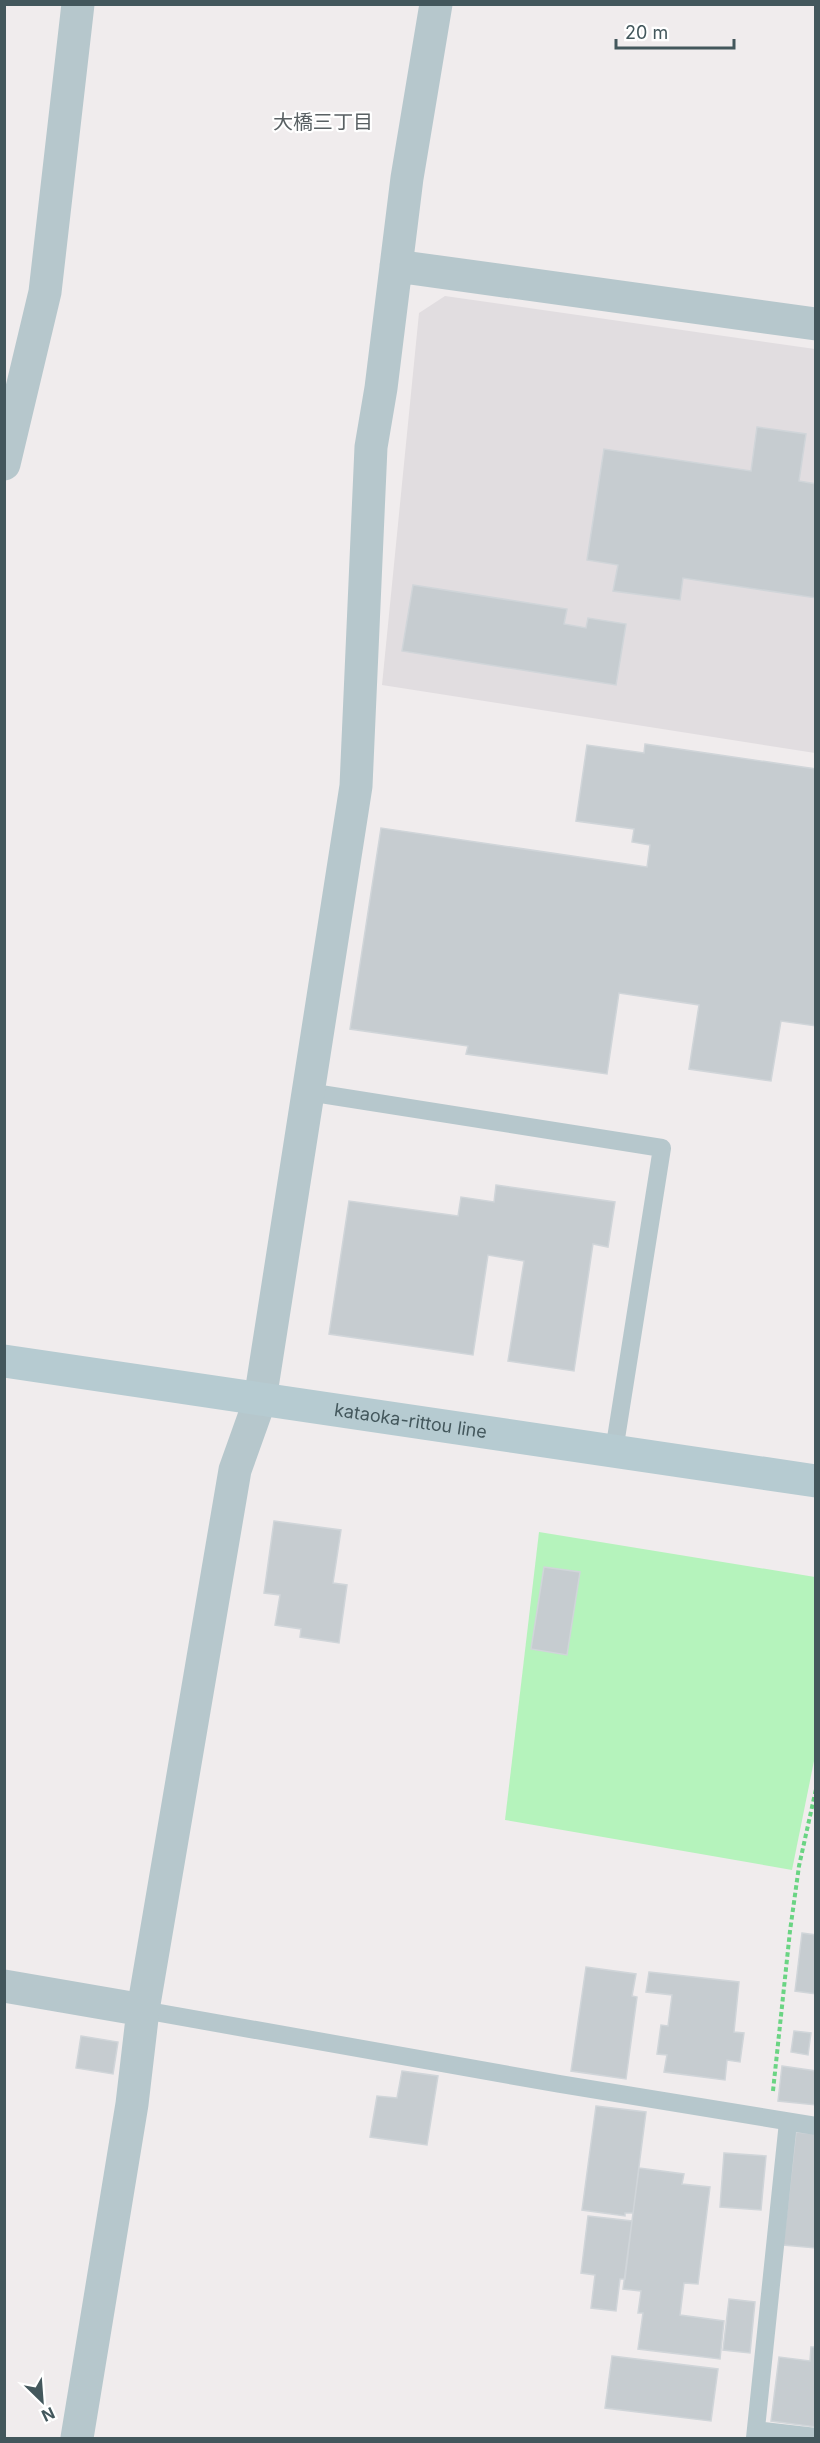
<svg xmlns="http://www.w3.org/2000/svg" width="820" height="2443" viewBox="0 0 820 2443" font-family="Inter,'Noto Sans JP',sans-serif">
<style>
.education{fill:#e1dde0}
.green{fill:#b5f3bc}
.building{fill:#c6ccd0;stroke:#d0d5d9;stroke-width:1.5}
.lines{fill:none;stroke-linecap:round;stroke-linejoin:round}
.path{stroke:#6ad483;stroke-width:4;stroke-dasharray:4.5 3;stroke-linecap:butt}
.service{stroke:#b6c7cc;stroke-width:18}
.minor{stroke:#b6c7cc;stroke-width:33}
.secondary{stroke:#b6cbd1;stroke-width:33}
.labels{text-anchor:middle;stroke-width:4.5;stroke-linejoin:round;paint-order:stroke}
.street-label{font-size:18px;fill:#43575c;stroke:#fff}
.neighbourhood-label{font-size:20px;fill:#596063;stroke:#fff}
</style>
<rect width="100%" height="100%" fill="#f0eced"/>
<!-- education -->
<path class="education" d="M445,296L815,349V753L382,685L419,313Z"/>
<!-- green -->
<path class="green" d="M539,1532L815,1577V1756L792,1870L505,1820Z"/>
<!-- building -->
<path class="building" d="M757,427L806,434L799,481L816,484V598L683,578L680,600L613,591L618,565L587,560L604,449L751,471Z
M413,585L567,609L564,624L586,628L588,618L626,624L616,685L402,651Z
M645,744L816,769V1026L781,1021L771,1081L689,1069L699,1005L619,993L607,1074L466,1054L468,1046L350,1029L381,828L647,867L650,845L632,842L634,829L576,821L587,745L644,753Z
M496,1185L615,1202L608,1247L593,1244L574,1371L508,1361L524,1261L488,1255L473,1355L329,1334L349,1201L458,1216L461,1197L494,1202Z
M274,1521L341,1530L333,1583L347,1585L339,1643L300,1637L301,1629L275,1625L280,1595L264,1593Z
M544,1567L580,1572L567,1655L531,1649Z
M802,1933L816,1935V1994L795,1991Z
M586,1967L636,1974L632,1996L637,1997L626,2079L571,2071Z
M649,1972L739,1982L734,2032L744,2033L740,2062L727,2060L725,2080L664,2072L667,2055L657,2054L661,2025L668,2026L672,1995L646,1992Z
M794,2031L811,2033L808,2055L791,2052Z
M81,2036L118,2042L113,2074L76,2068Z
M782,2066L816,2071V2105L778,2101Z
M402,2071L438,2076L427,2145L370,2137L377,2096L397,2098Z
M596,2106L646,2112L633,2213H625V2216L582,2210Z
M796,2132L816,2134V2248L783,2245Z
M724,2153L766,2156L761,2210L720,2207Z
M639,2168L684,2174L682,2184L710,2187L698,2284L684,2283L680,2315L724,2321L720,2359L638,2349L643,2313H638L641,2291L623,2289Z
M588,2216L632,2221L625,2279H620L616,2311L591,2308L595,2275L581,2273Z
M729,2299L755,2302L750,2353L723,2350Z
M811,2347H816V2427L771,2421L779,2357L810,2361Z
M612,2356L718,2369L711,2421L605,2408Z"/>
<g class="lines">
<!-- path -->
<path class="path" d="M773,2091L790,1931L799,1866L816,1789"/>
<!-- service -->
<path class="service" d="M308,1092L662,1148L614,1451
M143,2010L560,2084L816,2126
M756,2430L816,2437
M755,2438L788,2122"/>
<!-- minor -->
<path class="minor" d="M396,266L816,324
M4,464L45,292L78,4
M4,1986L143,2010
M77,2438L132,2104L143,2010L235,1470L260,1400L356,786L371,447L381,388L407,178L436,4"/>
<!-- secondary -->
<path class="secondary" id="s1" d="M4,1361L816,1481"/>
</g>
<g class="labels">
<!-- street labels -->
<g class="street-label">
<text dy="6" stroke="none"><textPath href="#s1" startOffset="411">kataoka-rittou line</textPath></text>
</g>
<!-- neighbourhood labels -->
<g class="neighbourhood-label">
<text x="323" y="129">大橋三丁目</text>
</g>
</g>
<!-- border -->
<rect width="820" height="2443" fill="none" stroke="#43575c" stroke-width="12"/>
<!-- north arrow -->
<g transform="translate(42 2401) rotate(155)" stroke="#ffffff" stroke-width="4.5" paint-order="stroke">
<path d="M0-4.5L10 22L0 15L-10 22Z" fill="#43575c"/>
<text y="-9" font-size="16" font-weight="bold" text-anchor="middle" fill="#43575c">N</text>
</g>
<!-- scale -->
<path d="M616 39v9h118v-9" fill="none" stroke="#43575c" stroke-width="3"/>
<text x="625" y="39" font-size="18" fill="#43575c" stroke="#ffffff" stroke-width="4.5" paint-order="stroke">20 m</text>
</svg>
